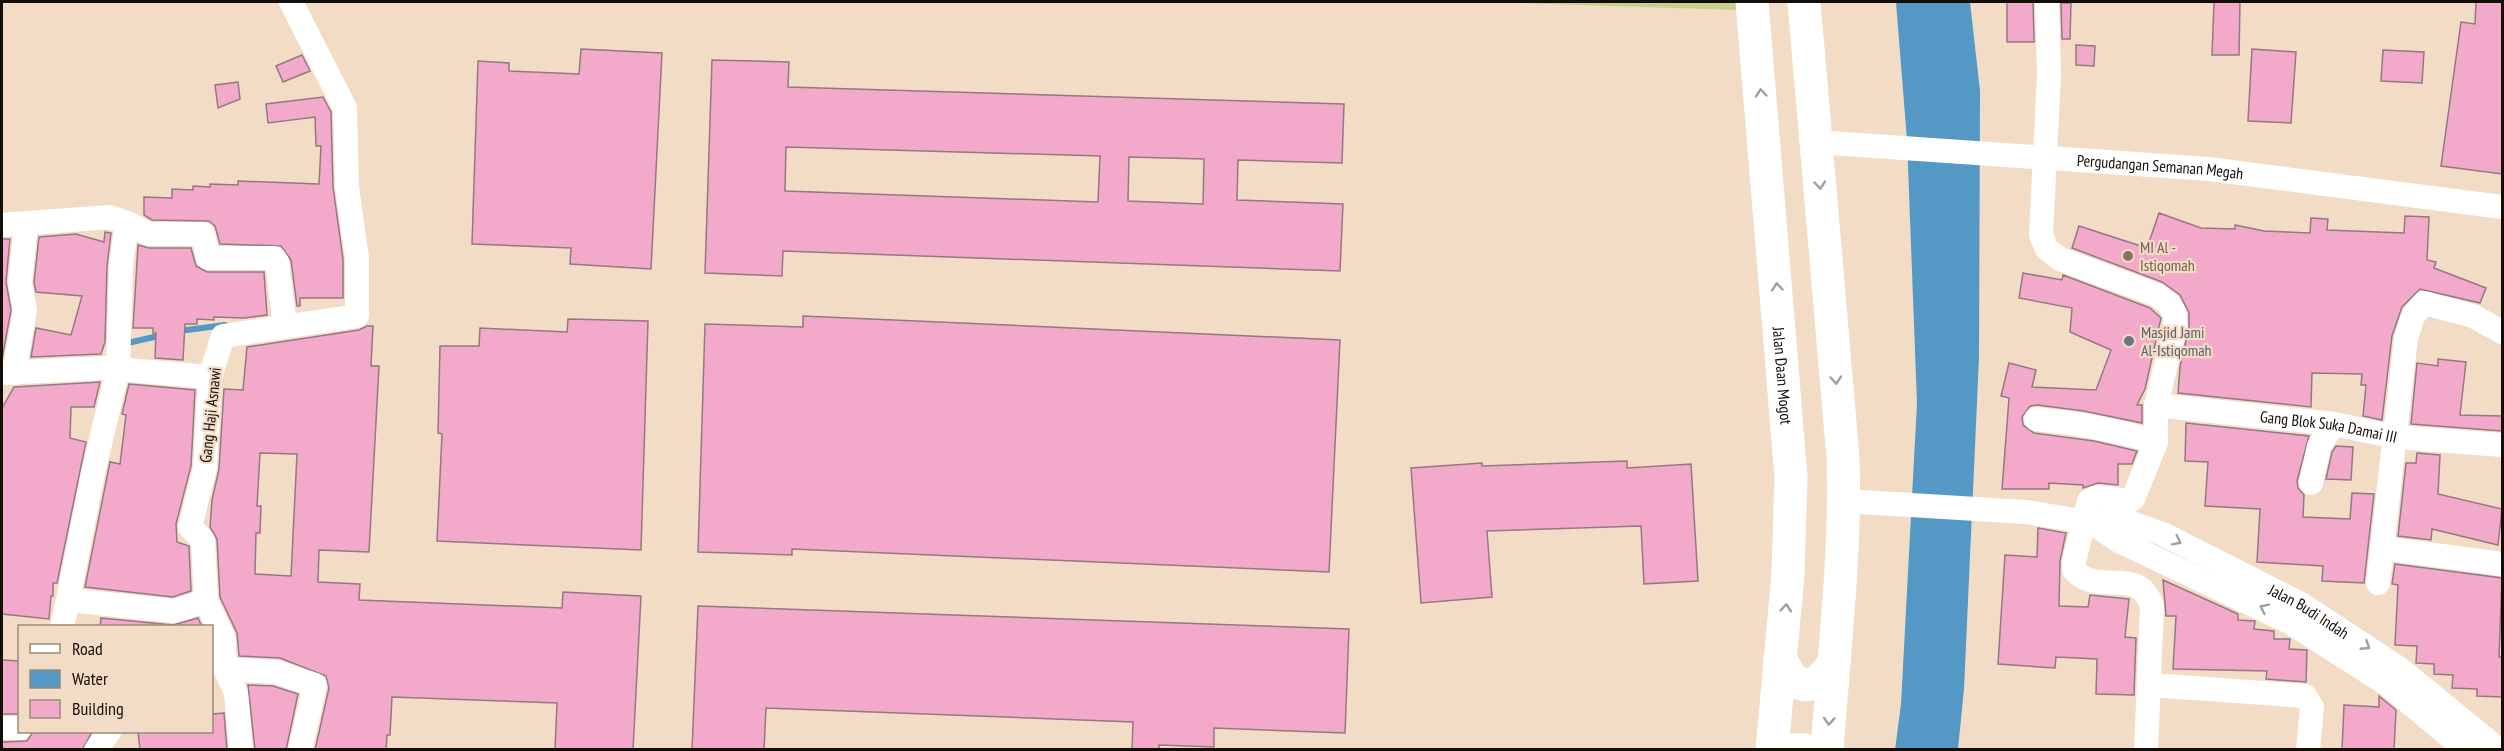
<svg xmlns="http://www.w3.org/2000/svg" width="2504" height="751" viewBox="0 0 2504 751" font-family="'PT Sans Narrow',sans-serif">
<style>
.green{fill:#c6d08b}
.water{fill:#5499c5}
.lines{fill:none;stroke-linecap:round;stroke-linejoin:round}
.stream{stroke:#5499c5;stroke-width:6}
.building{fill:#f3a9ca;stroke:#947883;stroke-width:1.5;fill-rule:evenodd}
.minor{stroke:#fff;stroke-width:24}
.highway{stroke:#fff;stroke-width:33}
.oneway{stroke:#a19f9b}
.education-dot{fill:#8d6e63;stroke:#f2dcc6;stroke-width:2}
.worship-dot{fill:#6b7280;stroke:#f2dcc6;stroke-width:2}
.labels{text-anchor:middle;stroke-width:4.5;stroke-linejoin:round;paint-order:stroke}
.street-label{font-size:16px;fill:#150e06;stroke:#f2dcc6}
.education-label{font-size:16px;fill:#785e54;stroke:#f2dcc6;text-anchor:start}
.worship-label{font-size:16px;fill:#5b616d;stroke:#f2dcc6;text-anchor:start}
</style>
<rect width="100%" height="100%" fill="#f2dcc6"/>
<!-- green -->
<path class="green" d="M1483,2H1737L1738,10Z"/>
<!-- water -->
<path class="water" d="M1896,2H1970L1980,91L1979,358L1964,689L1958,749L1895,750L1901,704L1917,403L1907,140Z"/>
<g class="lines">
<!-- stream -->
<path class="stream" d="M179,331L225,325
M123,344L163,335"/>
</g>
<!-- building -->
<path class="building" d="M2007,2H2033L2034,42H2007Z
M2214,2H2240L2239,55H2212Z
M2476,2H2502V174L2441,166L2461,22L2475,24Z
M2061,3H2071L2070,39H2062Z
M2076,45L2095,46L2094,66L2076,65Z
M581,49L662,53L651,269L570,264L571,248L472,244L478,61L509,63V71L579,74Z
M2252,49L2296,52L2291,123L2248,121Z
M2383,50L2424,52L2422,83L2381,81Z
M302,55L310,71L283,82L276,66Z
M712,60L789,62L788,87L1344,104L1342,163L1238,160L1237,200L1343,204L1340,271L783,251L782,276L705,273ZM786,147L1100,156L1098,202L785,191ZM1129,157L1204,159L1203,204L1128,201Z
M238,82L240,99L218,108L215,85Z
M323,97L331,112L333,187L343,259V298H300V306H297L291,260L281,246L220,244L215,226L209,221L152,220L144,215V197L172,198V189L193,190V186L210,187V184L238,185V181L319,184L321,146H316L315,117L268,123L266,104Z
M2159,213L2201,228L2235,229V225L2264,231L2310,233L2311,218L2328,219L2327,230L2404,233L2405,216L2429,217L2427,260L2436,262L2434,268L2486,288L2480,303L2420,289L2402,307L2392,336L2382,420L2363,416L2366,385H2361L2362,374L2312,373L2311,407L2178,393L2180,366L2189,328V313L2180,295L2162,282L2072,248L2079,226L2147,248Z
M105,232L111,233L107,266L105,342L101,354L31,357L36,328L71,335L82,296L36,292L34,282L39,237L76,234L104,242Z
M2,239H10L6,282L11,310L2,359Z
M138,245L149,248H191L196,266L207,272H264L267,315L244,318L214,317V320L197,319V324H185L183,360L155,358L156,333H153V328H133Z
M2023,273L2062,280L2063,275L2150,308L2161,318L2145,389L2137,405H2142V423L2084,411L2037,405L2030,406L2022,417L2023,425L2034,433L2094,441L2137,451L2132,464H2118V485L2098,483L2083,488V485L2049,483V489H2002L2009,398L2001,396L2009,363L2036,370L2032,387L2096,390L2111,350L2070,332L2072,308L2019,298Z
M803,316L1340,340L1329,572L792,549V555L698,552L705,324L803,327Z
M568,319L648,321L641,550L437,541L442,434L438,433L440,346H479L480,328L567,332Z
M367,326H373L371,366H379L369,552L319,550L318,582L360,584L359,600L562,608L563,592L641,596L633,750H555L557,703L392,697L390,735H387L386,750H315L329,688L326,676L280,658L239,656L237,633L220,597L217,539L210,527L212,500L219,469L224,389L243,390L247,347L359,330ZM260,453L297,454L291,576L255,574L256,533H260L261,506H257Z
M2438,359L2466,362L2460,415L2502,416V431L2411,424L2417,363L2438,366Z
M100,382L94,407H71L70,438L86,442L57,583H53V596H51L49,619L2,614V408L14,387Z
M129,384L195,390L191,466L176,524L177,542L189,546L191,591L173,597L85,587L110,462L120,464L126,415L122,414Z
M2186,423L2309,436L2297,481L2298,488L2304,495L2303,517L2350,519L2352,493L2374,494L2364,583L2322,581L2323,566L2257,562L2260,509L2205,506L2208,462L2185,461Z
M2336,446L2353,447L2351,480L2326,479L2332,452Z
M2417,453L2440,455L2438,494L2502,509L2498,545L2432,529L2431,540L2398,536L2406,463H2416Z
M1627,461V468L1691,464L1698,581L1644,584L1641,526L1487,531L1492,597L1421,603L1411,468L1482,463V466Z
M2038,528L2066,533L2060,561L2059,606L2088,607L2090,595L2129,599L2125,637L2136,638L2134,695L2096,694L2097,659L2056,657L2055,668L1998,664L2005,555L2037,557Z
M2395,564L2502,578L2499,657H2502V697L2477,696V689L2452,688L2453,675L2434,674V664L2416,663L2417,646L2395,645L2398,585L2392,584Z
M2163,580L2238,614V620L2255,621L2254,629L2274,631V639H2290L2289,649L2307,650L2306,682L2266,679L2267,671L2173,669L2176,616H2166Z
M698,606L1349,629L1345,733L1214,728V747L1159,745V750H1132L1133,722L766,708L764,750H692Z
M101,618L173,625L198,618L202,627H100Z
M2,660L20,661V714H2Z
M248,685L273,686L298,694L286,750H255Z
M2379,696L2396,710L2394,750H2342L2344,705L2379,707Z
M224,713L227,750H140L138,732H212V714Z
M33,732H92L82,750H2V742L27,741Z"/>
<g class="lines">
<!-- minor -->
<g class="minor">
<path d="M291,2L345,108L347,187L357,258V316L223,336L210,377L205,468L190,527L203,540L206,601L224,639L225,669L276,672L315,685L300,750"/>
<path d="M2047,2L2049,74L2041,235L2047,249L2060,259L2157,295L2168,303L2175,314V328L2156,405V442L2133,499L2129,501L2097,497L2089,501L2074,561V570C2099,598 2137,563 2152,606L2146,750"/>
<path id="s1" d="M1816,142L2209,169L2502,207"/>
<path d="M127,223L149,234H203L208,258H274L277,262L285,326"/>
<path d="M2,225L109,217L127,223L121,266L118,369L93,473L68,600"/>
<path d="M2,373L104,368L210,377"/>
<path d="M14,373L25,310L20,283L26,224"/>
<path id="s2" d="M2156,405L2334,424L2396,437L2502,445"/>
<path d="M2036,419C2078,423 2116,430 2156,442"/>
<path d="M2311,483L2319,446L2334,424"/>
<path id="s3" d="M1844,501L2026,512L2093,523L2123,520L2163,534L2301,604L2400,669L2499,750"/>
<path d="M2093,523L2117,540L2291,623L2388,685L2466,750"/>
<path d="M2382,548L2502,564"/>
<path d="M2378,583L2406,338L2413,316L2424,303L2473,316L2502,332"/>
<path d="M62,626L68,600L174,611L206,601"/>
<path d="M225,669L236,693L241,750"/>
<path d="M2151,685L2305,696L2312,707L2308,750"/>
<path d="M2,728H20"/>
<path d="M96,750L109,732"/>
</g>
<!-- highway -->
<g class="highway">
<path id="s4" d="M1752,2L1791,477L1788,574L1772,750"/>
<path d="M1804,2L1843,458C1846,555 1834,652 1827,750"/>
<path d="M1780,659L1793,681L1805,685L1818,683L1834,663"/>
<path d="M1791,750H1805"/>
</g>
</g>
<!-- one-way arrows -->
<defs><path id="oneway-chevron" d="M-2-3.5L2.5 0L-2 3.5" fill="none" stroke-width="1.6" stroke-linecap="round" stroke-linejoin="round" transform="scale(1.5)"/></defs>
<g class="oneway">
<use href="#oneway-chevron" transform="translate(1761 93) rotate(-95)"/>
<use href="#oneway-chevron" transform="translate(1820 185) rotate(85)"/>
<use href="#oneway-chevron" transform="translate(1777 287) rotate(-95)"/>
<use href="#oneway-chevron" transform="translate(1836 380) rotate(85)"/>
<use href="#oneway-chevron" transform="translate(2177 541) rotate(27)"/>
<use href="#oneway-chevron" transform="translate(1786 608) rotate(-85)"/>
<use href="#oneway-chevron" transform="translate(2264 608) rotate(-154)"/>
<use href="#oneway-chevron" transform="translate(2366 646) rotate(33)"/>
<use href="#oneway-chevron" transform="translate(1829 721) rotate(94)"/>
</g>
<!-- markers -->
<circle class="education-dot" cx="2128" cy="256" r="6"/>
<circle class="worship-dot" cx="2129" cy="341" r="6"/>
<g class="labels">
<!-- street labels -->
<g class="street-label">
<text dy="6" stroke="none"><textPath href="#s1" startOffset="345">Pergudangan Semanan Megah</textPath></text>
<text dy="6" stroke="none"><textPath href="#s4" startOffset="375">Jalan Daan Mogot</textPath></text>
<text transform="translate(210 415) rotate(-84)" y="6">Gang Haji Asnawi</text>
<text dy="6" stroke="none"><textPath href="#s2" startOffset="174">Gang Blok Suka Damai III</textPath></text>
<text dy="6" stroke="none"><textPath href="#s3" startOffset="488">Jalan Budi Indah</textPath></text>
</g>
<!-- education labels -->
<g class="education-label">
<text x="2140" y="253">MI Al -<tspan x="2140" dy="18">Istiqomah</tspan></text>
</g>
<!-- worship labels -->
<g class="worship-label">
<text x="2141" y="338">Masjid Jami<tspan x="2141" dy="18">Al-Istiqomah</tspan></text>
</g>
</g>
<!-- border -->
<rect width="2504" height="751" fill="none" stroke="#150e06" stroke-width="6"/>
<!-- legend -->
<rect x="18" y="625" width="195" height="108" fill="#f2dcc6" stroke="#9a8a79" stroke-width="1.5"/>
<rect x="30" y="644" width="30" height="9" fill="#ffffff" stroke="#9a8a79" stroke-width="1.5"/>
<text x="72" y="655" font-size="18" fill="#150e06">Road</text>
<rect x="30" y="670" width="30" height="18" fill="#5499c5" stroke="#9a8a79" stroke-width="1.5"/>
<text x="72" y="685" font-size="18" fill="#150e06">Water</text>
<rect x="30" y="700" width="30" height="18" fill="#f3a9ca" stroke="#9a8a79" stroke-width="1.5"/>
<text x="72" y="715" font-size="18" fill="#150e06">Building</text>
</svg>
